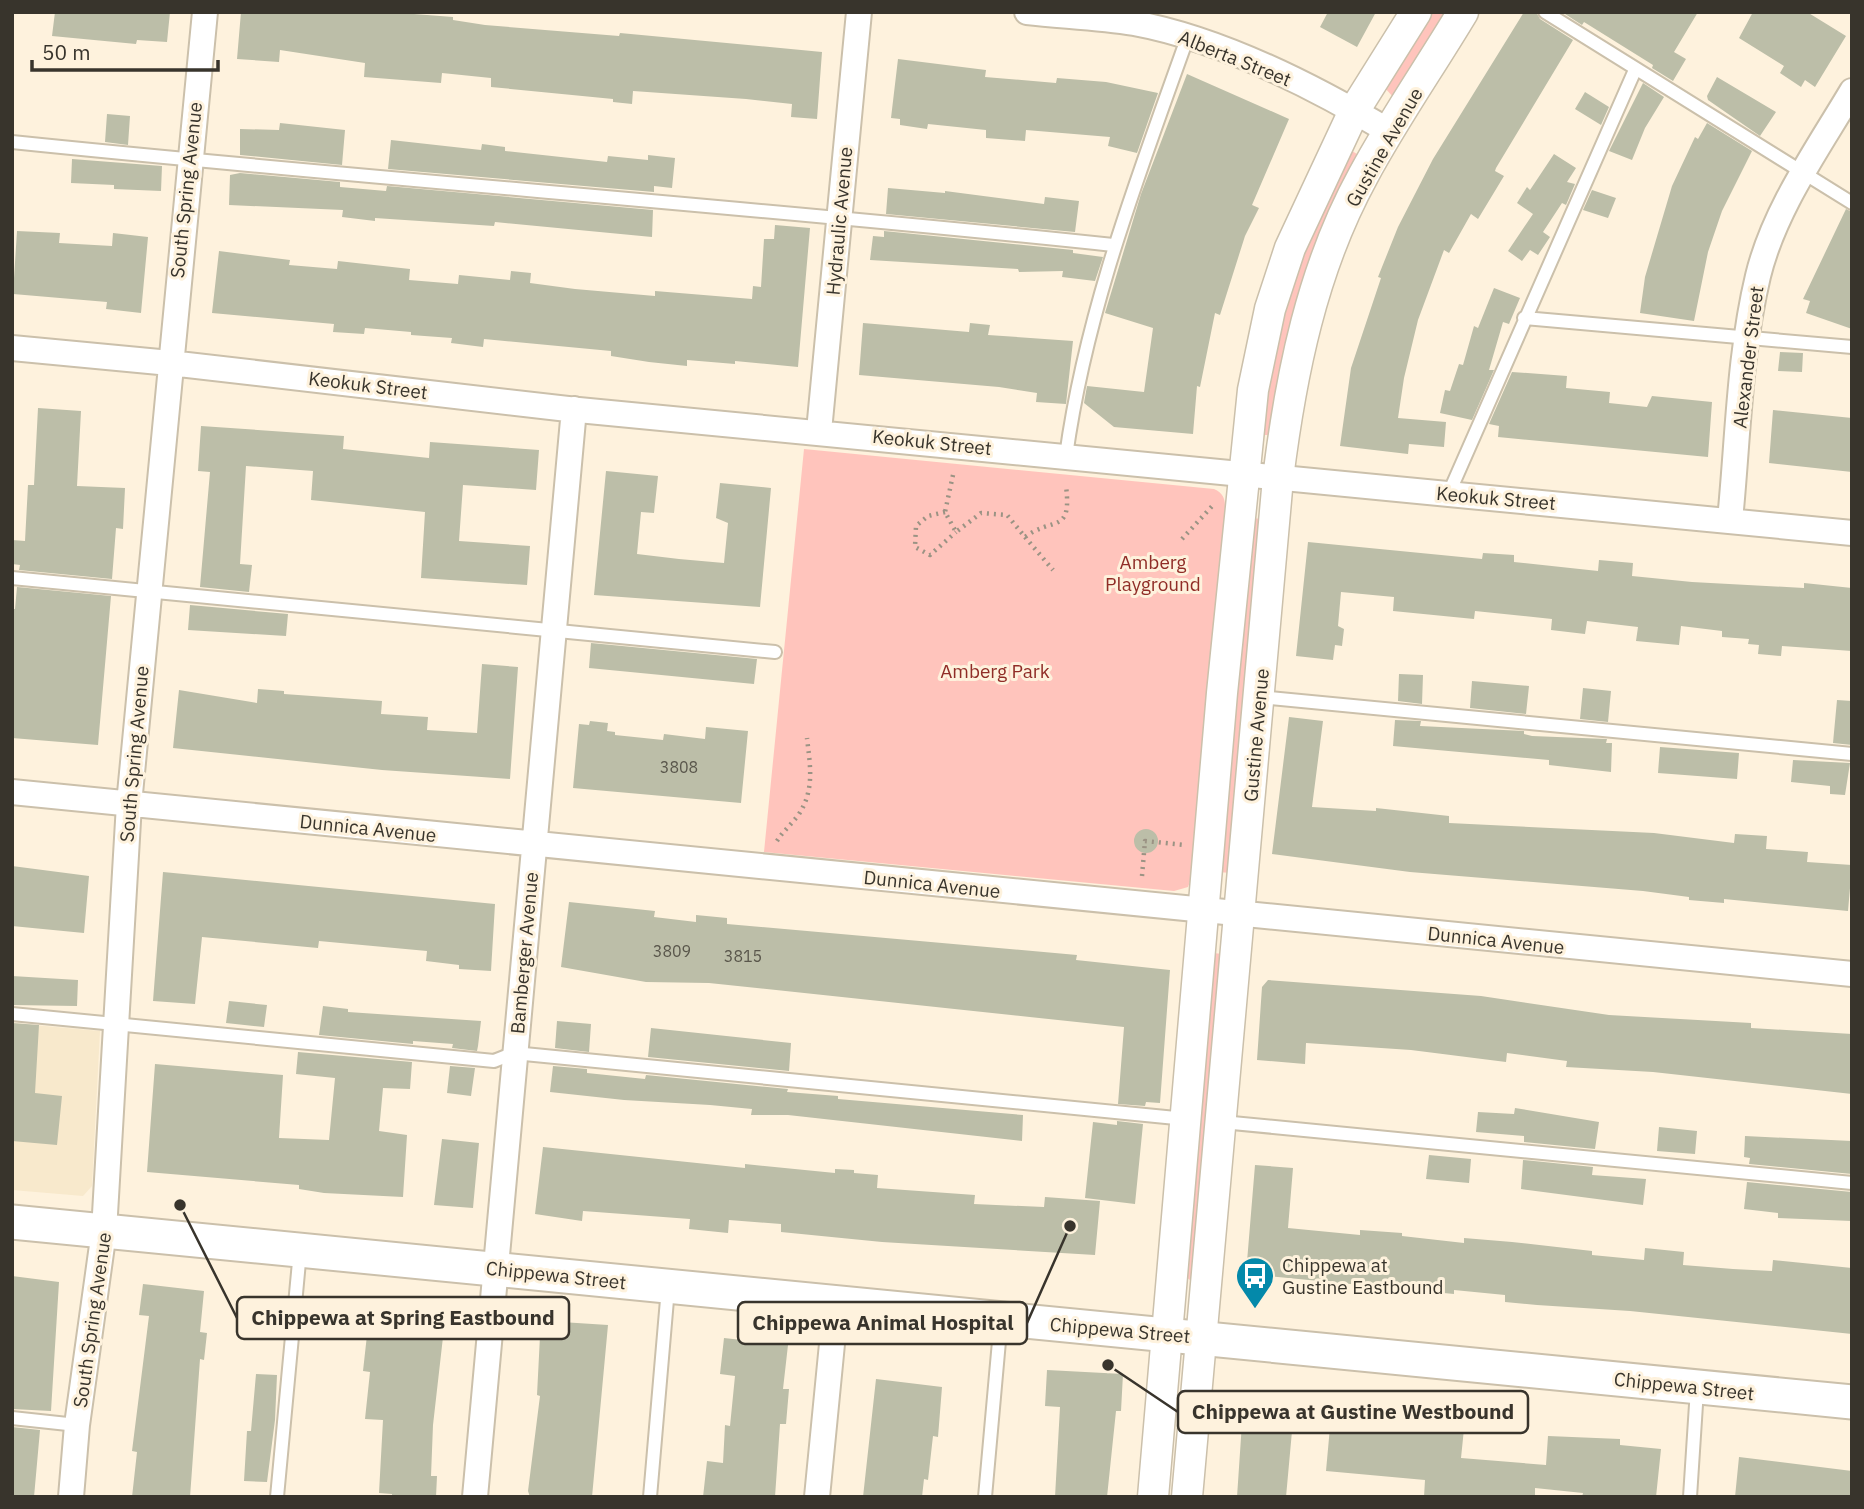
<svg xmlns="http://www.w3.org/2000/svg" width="1864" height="1509" viewBox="0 0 1864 1509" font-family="'IBM Plex Sans',sans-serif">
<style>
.built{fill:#f8e9cc}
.green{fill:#ffc4bc}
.building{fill:#bcbea8}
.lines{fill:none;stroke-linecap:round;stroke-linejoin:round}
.service-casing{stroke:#cbc0ab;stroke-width:16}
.minor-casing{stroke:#cbc0ab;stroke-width:28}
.tertiary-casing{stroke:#cbc0ab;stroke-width:33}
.secondary-casing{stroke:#cbc0ab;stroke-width:37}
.path{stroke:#9b9384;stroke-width:4.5;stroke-dasharray:2 5;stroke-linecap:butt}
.service{stroke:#fff;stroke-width:12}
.minor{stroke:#fff;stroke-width:24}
.tertiary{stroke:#fff;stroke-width:30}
.secondary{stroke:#fff;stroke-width:33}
.labels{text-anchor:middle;stroke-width:6;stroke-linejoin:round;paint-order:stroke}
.number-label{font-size:16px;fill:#59564b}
.street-label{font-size:19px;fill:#38342c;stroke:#fef2dd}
.park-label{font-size:19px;fill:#902d27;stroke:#fef2dd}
.poi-label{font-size:19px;fill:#38342c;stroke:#fef2dd;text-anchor:start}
.leader{fill:none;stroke:#38342c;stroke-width:2.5}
.callout-dot{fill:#38342c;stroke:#fef2dd;stroke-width:2.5}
.callout{fill:#fef2dd;stroke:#38342c;stroke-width:2.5}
.callout-label{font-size:21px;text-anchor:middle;font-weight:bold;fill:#38342c}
</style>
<rect width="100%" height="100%" fill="#fef2dd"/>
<!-- built -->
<path class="built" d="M12,1023L100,1031L92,1186L83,1196L12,1190Z"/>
<!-- green -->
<path class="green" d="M1433,12H1450L1394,98L1385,88Z
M1352,151L1357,154L1358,161L1271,435H1265L1261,415L1292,277L1344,156Z
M804,449L1214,489C1228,495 1225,506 1224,519L1192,876L1188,887L1174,891L764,852Z
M1250,518L1264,519L1231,873L1218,872Z
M1212,953L1224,954L1194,1279L1190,1280L1186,1277Z"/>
<!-- building -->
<path class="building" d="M55,12H170L167,42L137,40L136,44L52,36Z
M241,12L401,13L453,17V20L485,25L619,36L620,33L822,52L817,119L791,117L792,104L746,99L633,91L632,104L613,102V99L491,87V78L442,73L441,83L364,77L365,63L280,50L279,62L237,59Z
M1328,12H1376L1357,47L1320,27Z
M1524,12H1536L1540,19L1573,40L1496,168L1495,171L1504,176L1478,219L1471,214L1449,253L1444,250L1418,320L1404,378L1398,418L1446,422L1444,447L1409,444L1408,454L1340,446L1351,368L1381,278L1378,277L1398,227L1433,159Z
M1562,12H1698L1674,52L1686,59L1673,81L1652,68L1653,65L1584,22L1582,25Z
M1753,12H1807L1846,36L1815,87L1805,80L1801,87L1780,73L1784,66L1739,38Z
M898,59L986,70L985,77L1056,83L1057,78L1106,82L1158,93L1137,153L1108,146L1110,137L1026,130L1025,141L986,138V130L928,124L927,129L900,125V119L891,118Z
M1187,74L1289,119L1252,205L1259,208L1245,236L1220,315L1215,313L1200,387L1197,386L1193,434L1114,427L1084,403L1087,386L1144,392L1153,328L1105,313L1141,194Z
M1717,77L1776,112L1760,136L1708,100L1707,96Z
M1643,83L1664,97L1645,128L1632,160L1609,151Z
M1585,92L1609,107L1601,125L1575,109Z
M107,114L130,116L128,145L105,142Z
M280,123L345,130L342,165L240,155V129L279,130Z
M1707,123L1752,151L1722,211L1708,252L1694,321L1640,313L1645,277L1672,186L1695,137L1698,139Z
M391,140L481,150L482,144L505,147V151L607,162L608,156L648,160V155L675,158L672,188L654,186V192L388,169Z
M1554,154L1576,168L1567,182L1575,184L1566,205L1562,203L1543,232L1550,237L1538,255L1530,250L1522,261L1508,251L1533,214L1517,203L1527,187L1530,190Z
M72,159L162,166L161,191L114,189V185L71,183Z
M240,173L340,182V187L386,191L387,186L653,210L652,237L495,222L494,226L375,218V221L342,217L343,210L229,205L230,175Z
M888,188L945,193V191L1044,204L1045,197L1079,201L1075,232L886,214Z
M1592,190L1616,198L1608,218L1583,210Z
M1846,209L1852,212V329L1806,313L1810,301L1803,299Z
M775,225L810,228L798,367L735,361V364L687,360V366L649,362L611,356V351L484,339L483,347L451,343L452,338L411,335V332L365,328L364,334L333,332L334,324L212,313L219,251L290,260L289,265L337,269L338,261L410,269L409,280L458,284L459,275L510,280L511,271L531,273L530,283L575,289L655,296V291L752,299L753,286L761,287L764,239H774Z
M17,231L60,233L59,243L112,246L113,233L148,237L141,313L106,309L107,302L13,294Z
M884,231L1073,250V253L1103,257L1095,281L1062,277L1063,271L1019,272L1018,269L870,260L873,236L884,237Z
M1494,288L1520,298L1509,324L1503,322L1489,370H1494L1472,420L1440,413L1445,390L1450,391L1459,364L1463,365L1474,326L1478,328Z
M863,323L969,332L970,323L990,325L988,335L1073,341L1066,404L1036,402L1037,393L999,387L859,375Z
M1780,352L1803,353L1802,372L1778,371Z
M1512,372L1567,376L1566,388L1610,392L1609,403L1647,407L1652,396L1712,402L1708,457L1498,437L1499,426L1489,424Z
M38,408L81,411L77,486L125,488L123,529L116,528L112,579L19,570L20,565L12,564V540L25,541L28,485H34Z
M1773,410L1852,418V472L1769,463Z
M201,426L344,436L343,449L429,458L430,442L539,450L536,490L463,485L459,541L530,546L527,585L421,578L425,512L311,500L313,471L246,466L240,564L252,565L249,592L200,587L210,472L198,471Z
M606,471L658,476L654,513L641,512L637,554L679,559L724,563L728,523L716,518L720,483L771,488L760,607L594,595Z
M1308,542L1482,559L1483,553L1514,555V562L1598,571L1599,560L1633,563L1632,576L1692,582L1804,588V583L1852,588V651L1782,646L1781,656L1758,654L1759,645L1748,644L1749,639L1722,637V631L1681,626L1679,645L1636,641L1638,627L1587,621L1585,634L1551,630L1552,619L1475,611L1474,619L1393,611L1394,597L1341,592L1338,626L1344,629L1342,646L1335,645L1333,660L1296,656Z
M17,587L111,596L98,745L12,738V609H15Z
M190,605L288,614L286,636L188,630Z
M591,643L757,659L754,684L589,668Z
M482,664L518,667L510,779L382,770L173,748L179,690L257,703L258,689L284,691V694L382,701L381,714L428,717L427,730L477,733Z
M1399,674L1423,675L1422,704L1398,701Z
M1472,681L1529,686L1526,714L1470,708Z
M1583,688L1611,691L1608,722L1580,719Z
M1837,700L1852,701V745L1833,743Z
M1289,717L1323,721L1312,807L1376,811V808L1449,816V823L1654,833L1734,843L1735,834L1767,836L1766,849L1808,852L1807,862L1852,865L1848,911L1724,899V903L1689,900V897L1643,891L1410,872L1272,854Z
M1395,720L1421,721L1420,726L1524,731V734L1532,736L1607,739L1606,743H1612L1611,772L1549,765V760L1393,746Z
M590,721L608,723L607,731L615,732V735L663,740L664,734L705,739L706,727L748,731L741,803L573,788L579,724L589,725Z
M1660,747L1739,753L1737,779L1658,773Z
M1793,760L1850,763L1845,795L1830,794V786L1791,782Z
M1134 841a12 12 0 1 1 24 0a12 12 0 1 1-24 0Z
M12,866L89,876L84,933L12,926Z
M163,872L495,904L491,971L459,969V965L426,961L427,951L319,941L318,948L202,937L195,1004L153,1001Z
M569,902L655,911L654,917L696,922V915L727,918V924L1077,955L1076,960L1170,970L1160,1103L1146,1102L1145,1106L1118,1104L1124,1027L709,983L646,982L561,967Z
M12,976L78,980L77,1006L12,1005Z
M1268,980L1481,996L1609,1015L1751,1023V1028L1852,1034V1094L1653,1072L1566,1067L1567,1061L1507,1053L1506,1062L1411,1050L1306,1043L1305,1064L1257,1060L1262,987Z
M229,1001L267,1005L264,1027L226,1023Z
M323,1006L348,1009V1012L481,1021L478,1046L477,1051L452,1048L453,1044L413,1041V1044L319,1035Z
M557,1021L591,1024L589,1052L555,1048Z
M12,1023L39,1025L35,1093L62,1096L57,1145L12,1141Z
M651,1028L791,1043L789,1071L648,1057Z
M298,1052L412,1062L410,1089L383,1088L379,1131L407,1135L403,1197L324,1193L299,1189V1185L147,1172L155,1064L283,1075L279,1138L329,1140L335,1078L296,1074Z
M450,1066L475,1068L471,1096L447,1093Z
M553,1066L587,1069V1073L645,1079L646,1075L788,1089L787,1092L838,1096V1099L1023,1115L1022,1141L788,1115H751L752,1109L710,1105L624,1100L550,1092Z
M1515,1108L1599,1122L1595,1149L1524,1142V1136L1476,1132L1478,1112L1514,1114Z
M1117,1121L1143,1124L1135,1204L1085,1198L1093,1122L1117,1125Z
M1659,1127L1697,1131L1695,1154L1657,1151Z
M1745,1136L1852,1141V1174L1749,1164L1750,1158L1744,1157Z
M442,1139L479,1143L473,1208L434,1205Z
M543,1147L745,1168V1164L835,1173V1169L854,1170V1173L878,1175L877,1188L975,1195L974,1204L1044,1207L1045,1197L1100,1201L1095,1255L882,1242L781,1232V1224L729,1220L728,1233L689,1229L690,1219L583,1211L582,1221L535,1214Z
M1429,1155L1471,1159L1469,1183L1426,1179Z
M1523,1160L1593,1167L1592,1175L1646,1179L1643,1205L1521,1189Z
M1255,1165L1293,1168L1288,1228L1360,1235V1230L1402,1233V1236L1464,1243V1238L1512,1242L1592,1251V1255L1644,1260L1645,1248L1684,1252L1683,1265L1733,1269L1772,1271L1773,1260L1852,1268V1334L1630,1311L1537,1305L1505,1302V1295L1454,1290V1294L1246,1274Z
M1747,1182L1852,1192V1221L1778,1218V1213L1744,1209Z
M12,1276L59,1282L51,1411L12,1409Z
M143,1284L204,1291L200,1332L207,1333L204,1360L200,1359L190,1497H132L137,1452L132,1451L149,1316L139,1315Z
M410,1308L452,1312L450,1337H443L433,1425L431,1476H437L436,1497H392V1494L379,1493L383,1420L365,1419L370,1372L363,1371L367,1335L407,1339Z
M546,1321L608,1325L592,1497H530L528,1491L540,1396L537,1395L540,1336H545Z
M724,1338L788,1345L783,1389H789L786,1424H780L775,1497H703L707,1461L723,1463L725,1425L730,1426L735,1376L720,1374Z
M1047,1370L1123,1374L1121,1411H1116L1107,1497H1055L1060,1407L1045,1406Z
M256,1374L277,1375L275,1420L267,1482L244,1481L247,1431H251Z
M876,1379L942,1387L938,1437L933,1436L928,1480L924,1479L922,1497H863Z
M1244,1393L1295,1398L1286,1497H1237Z
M1331,1416L1371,1420L1370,1424L1429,1428L1431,1416L1465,1419L1461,1458L1546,1465L1548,1436L1620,1439V1445L1661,1449L1656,1497H1582L1583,1493L1535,1488V1497H1424L1425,1480L1326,1471Z
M12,1427L40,1430L34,1497H12Z
M1739,1457L1852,1471V1497H1735Z"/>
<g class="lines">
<defs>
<path id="service" d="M1545,12L1852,203
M12,142C379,180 746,206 1113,245
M1524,318L1852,347
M1066,456C1086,310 1139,174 1188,36
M1449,493L1635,70
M12,578L775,652
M1260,697L1852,754
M12,1014L494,1061L514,1053L1186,1119
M1222,1122L1852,1183
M12,1418L77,1425
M277,1497L300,1251
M650,1497L668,1288
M985,1497L1001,1319
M1690,1497L1697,1389"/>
<path id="minor" d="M1027,12C1062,16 1099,17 1134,23C1221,39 1315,87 1390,132
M12,348L170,363L568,409L1852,533
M819,431L859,12
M1730,520C1738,440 1739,355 1758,276C1774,210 1817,150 1852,91
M12,792L1852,974
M71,1497L77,1425L104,1231L129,804L205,12
M475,1497L574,409
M817,1497L836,1303"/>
<path id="tertiary" d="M1153,1497L1222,693L1253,390L1270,309L1290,248L1354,111L1416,12
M1187,1497L1278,478C1291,374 1312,269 1363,176C1393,120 1430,67 1463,12"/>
<path id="secondary" d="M12,1222L1852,1402"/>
</defs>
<!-- service casing -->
<use href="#service" class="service-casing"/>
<!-- minor casing -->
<use href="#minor" class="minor-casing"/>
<!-- tertiary casing -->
<use href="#tertiary" class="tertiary-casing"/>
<!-- secondary casing -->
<use href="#secondary" class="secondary-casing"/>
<!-- path -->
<path class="path" d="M953,475L945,512L956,532L981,513L1007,515L1025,537C1053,516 1072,535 1066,486
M945,512L928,516L916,526L915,547L930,555L956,532
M1025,537L1053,570
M1182,539L1215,503
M777,841C783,831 792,824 799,814C815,789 810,765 807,738
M1142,876L1145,841L1185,845"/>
<!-- service -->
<use href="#service" class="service"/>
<!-- minor -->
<use href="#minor" class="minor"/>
<!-- tertiary -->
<use href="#tertiary" class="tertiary"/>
<!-- secondary -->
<use href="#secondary" class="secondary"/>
</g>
<!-- icons -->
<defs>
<symbol id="bus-pin" viewBox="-11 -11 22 30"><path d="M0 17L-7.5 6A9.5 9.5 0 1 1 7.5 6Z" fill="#0489aa" stroke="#fef2dd"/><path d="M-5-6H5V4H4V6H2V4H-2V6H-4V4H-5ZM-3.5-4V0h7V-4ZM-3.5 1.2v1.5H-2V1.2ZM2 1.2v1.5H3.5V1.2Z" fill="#fff"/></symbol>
</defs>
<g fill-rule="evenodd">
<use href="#bus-pin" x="1233" y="1254" width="44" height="60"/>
</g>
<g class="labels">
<!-- number labels -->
<g class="number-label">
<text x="679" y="773">3808</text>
<text x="672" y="957">3809</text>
<text x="743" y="962">3815</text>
</g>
<!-- street labels -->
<g class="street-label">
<text transform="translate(1235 58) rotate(22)" y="7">Alberta Street</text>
<text transform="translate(1384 147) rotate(-60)" y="7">Gustine Avenue</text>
<text transform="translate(186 190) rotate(-84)" y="7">South Spring Avenue</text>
<text transform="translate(839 221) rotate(-85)" y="7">Hydraulic Avenue</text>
<text transform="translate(1748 357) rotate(-83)" y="7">Alexander Street</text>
<text transform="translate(368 385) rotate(7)" y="7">Keokuk Street</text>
<text transform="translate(932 442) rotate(6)" y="7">Keokuk Street</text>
<text transform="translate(1496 498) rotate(5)" y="7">Keokuk Street</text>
<text transform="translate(1256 735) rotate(-85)" y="7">Gustine Avenue</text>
<text transform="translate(134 754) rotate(-85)" y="7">South Spring Avenue</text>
<text transform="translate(368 828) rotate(6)" y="7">Dunnica Avenue</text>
<text transform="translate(932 884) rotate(6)" y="7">Dunnica Avenue</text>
<text transform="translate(1496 940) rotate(6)" y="7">Dunnica Avenue</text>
<text transform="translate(524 953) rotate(-85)" y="7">Bamberger Avenue</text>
<text transform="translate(556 1275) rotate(6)" y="7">Chippewa Street</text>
<text transform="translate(92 1320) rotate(-82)" y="7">South Spring Avenue</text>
<text transform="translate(1120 1330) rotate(5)" y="7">Chippewa Street</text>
<text transform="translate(1684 1386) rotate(6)" y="7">Chippewa Street</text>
</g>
<!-- park labels -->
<g class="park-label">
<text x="1153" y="569">Amberg<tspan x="1153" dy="22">Playground</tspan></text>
<text x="995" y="678">Amberg Park</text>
</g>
<!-- poi labels -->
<g class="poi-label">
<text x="1282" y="1272">Chippewa at<tspan x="1282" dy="22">Gustine Eastbound</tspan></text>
</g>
</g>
<!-- callouts -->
<path class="leader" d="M180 1205L237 1318M1070 1226L1027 1323M1108 1365L1178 1412"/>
<g class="callout-dot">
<circle cx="180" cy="1205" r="7"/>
<circle cx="1070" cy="1226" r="7"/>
<circle cx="1108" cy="1365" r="7"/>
</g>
<g class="callout">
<rect x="237" y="1297" width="332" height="42" rx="7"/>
<rect x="738" y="1302" width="289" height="42" rx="7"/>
<rect x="1178" y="1391" width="350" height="42" rx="7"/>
</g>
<g class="callout-label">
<text x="403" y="1325">Chippewa at Spring Eastbound</text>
<text x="883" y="1330">Chippewa Animal Hospital</text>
<text x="1353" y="1419">Chippewa at Gustine Westbound</text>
</g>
<!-- border -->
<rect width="1864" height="1509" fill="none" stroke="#38342c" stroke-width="28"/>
<!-- scale -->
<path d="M32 60v10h186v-10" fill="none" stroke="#38342c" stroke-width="3.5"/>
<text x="42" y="60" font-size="21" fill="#38342c" stroke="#fef2dd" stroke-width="5" paint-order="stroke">50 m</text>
</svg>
